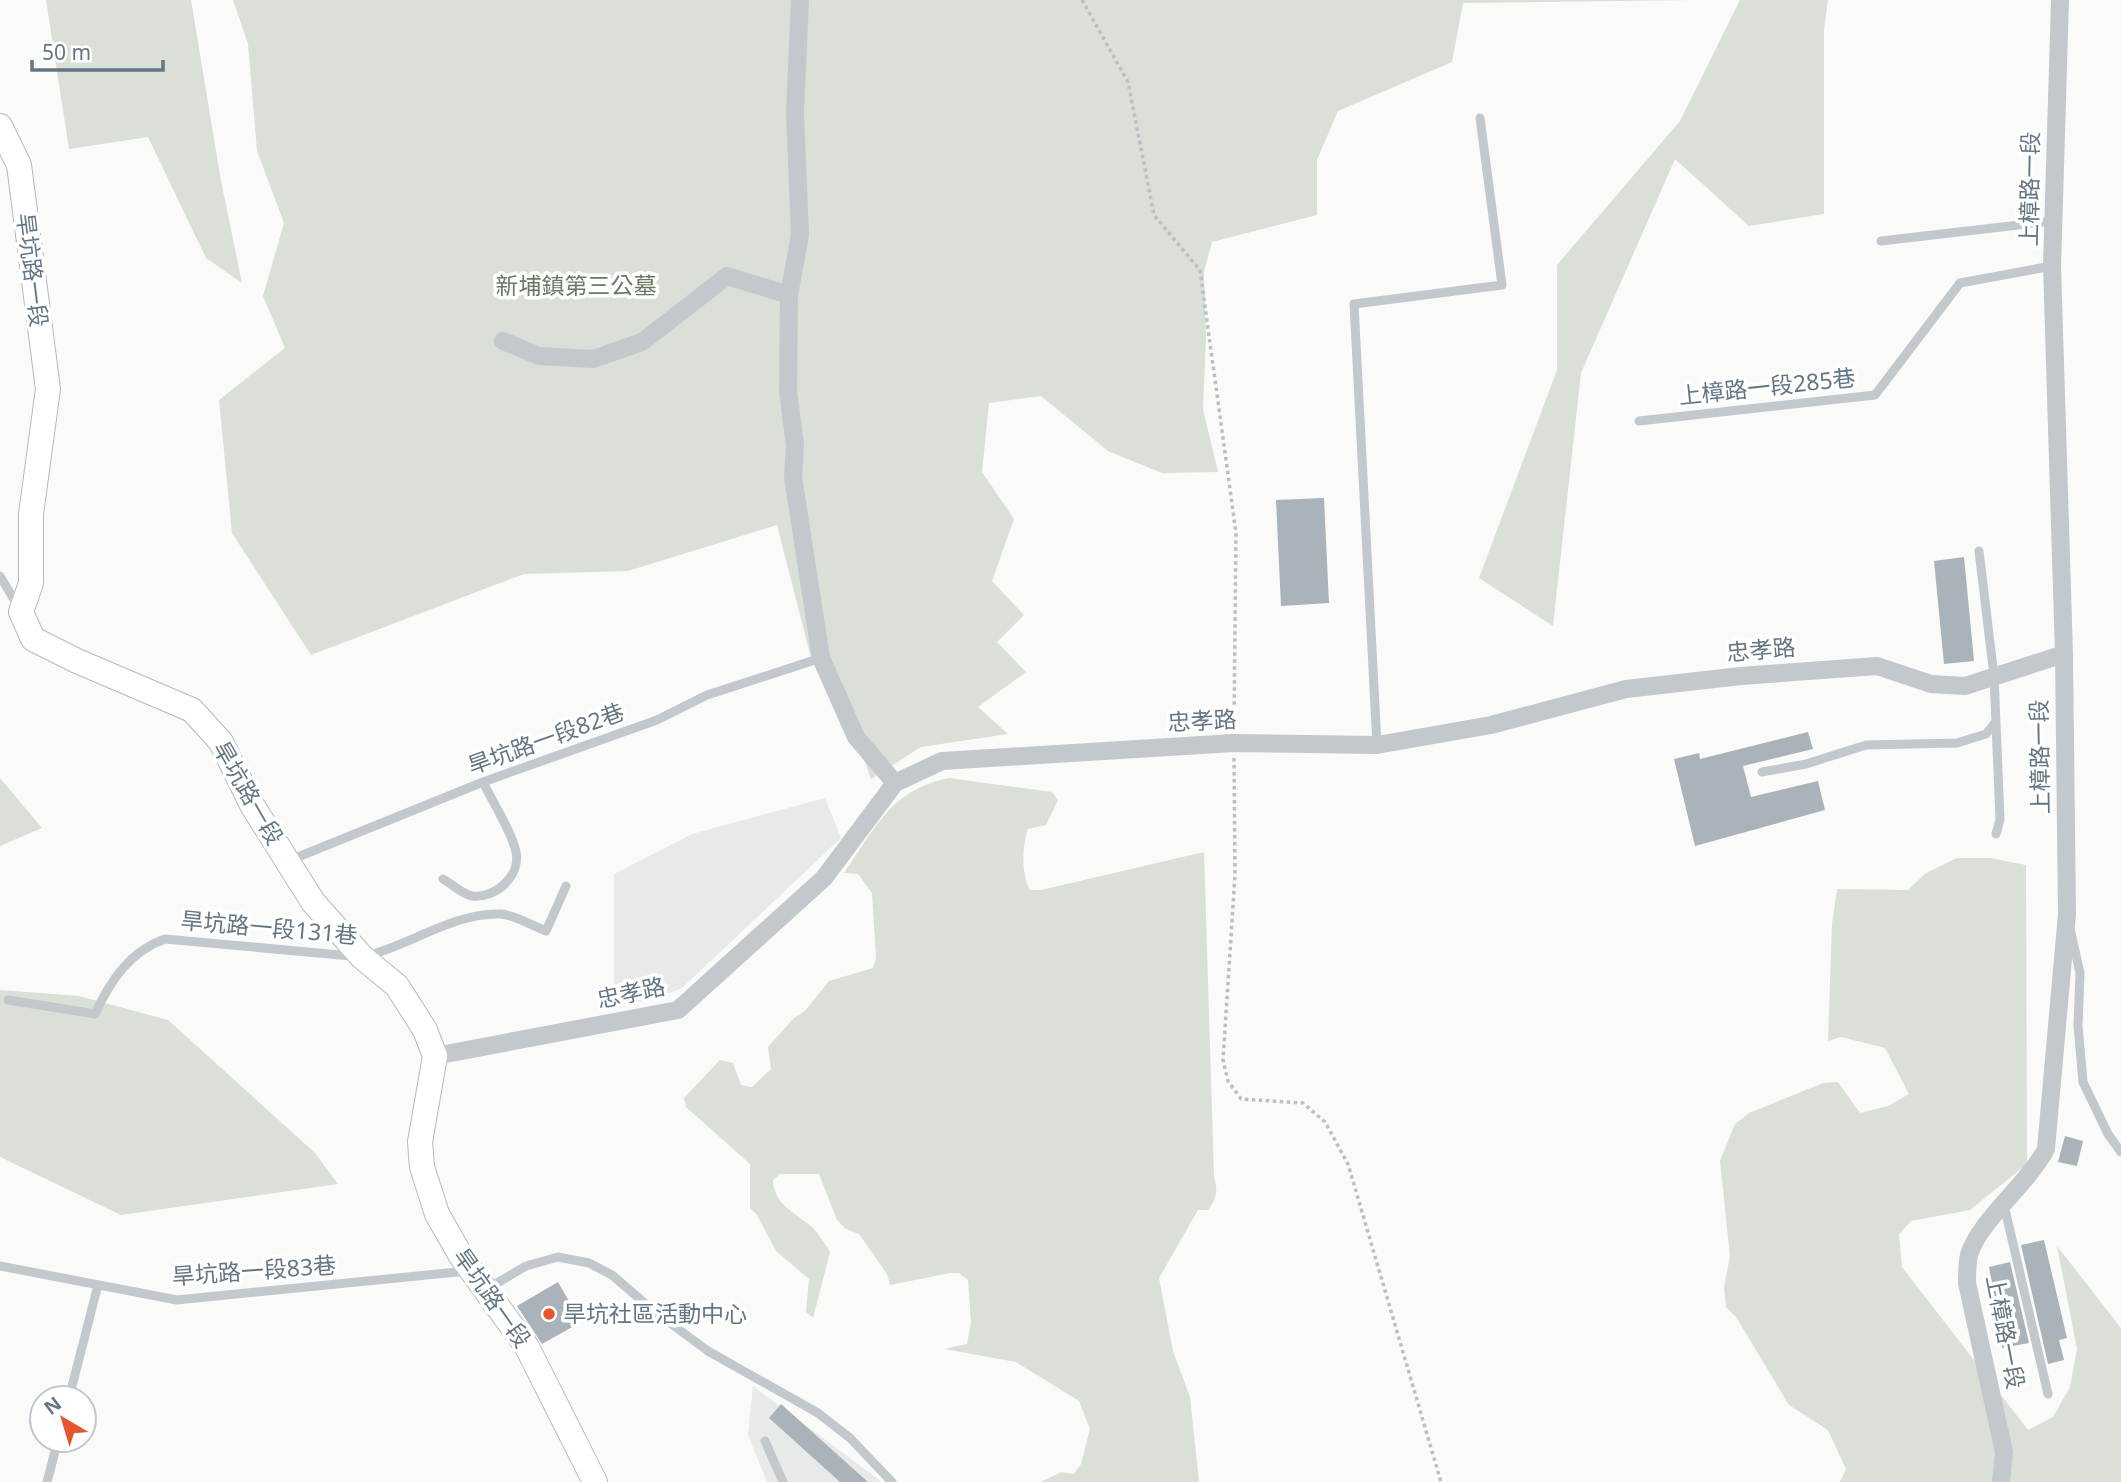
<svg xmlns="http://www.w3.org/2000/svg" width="2121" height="1482" viewBox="0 0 2121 1482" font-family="'Noto Sans','Noto Sans TC',sans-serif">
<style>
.built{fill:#e8e9e9}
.green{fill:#dadfd7}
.building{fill:#aab3b9}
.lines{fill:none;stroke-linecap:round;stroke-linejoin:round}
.secondary-casing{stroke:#b3babf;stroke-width:26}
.path{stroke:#bbbfc2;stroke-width:3.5;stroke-dasharray:3.5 3.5;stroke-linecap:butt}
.lane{stroke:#c3c8cc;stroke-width:9}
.street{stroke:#c3c8cc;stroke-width:18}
.secondary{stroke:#fff;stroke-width:24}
.poi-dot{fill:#e4572e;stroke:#fff;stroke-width:2.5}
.labels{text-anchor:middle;stroke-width:7;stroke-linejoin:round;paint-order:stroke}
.street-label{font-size:23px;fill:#657683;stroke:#fff}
.park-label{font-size:23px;fill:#687a64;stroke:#fff}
.poi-label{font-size:23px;fill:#657683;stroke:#fff;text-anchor:start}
</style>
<rect width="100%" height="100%" fill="#fafaf8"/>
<!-- built -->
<path class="built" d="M825,798L841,838L682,988L655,999L614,1006V874L692,834Z
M753,1386L878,1479L880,1482H767L748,1435Z"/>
<!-- green -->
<path class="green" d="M46,0H191L221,181L242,283L206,258L148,137L69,149Z
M233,0H1692L1463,3L1452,62L1338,111L1317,160V215L1212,242L1204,272L1206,337L1203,409L1218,472L1162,473L1108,451L1041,396L989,403L982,472L1014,519L992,581L1024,615L997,642L1026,672L978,707L1008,734L921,747L871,779L860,748L811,658L777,525L628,571L524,574L311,655L232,533L219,400L285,348L263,296L284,223L257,151L248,44Z
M1740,0H1828L1824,30V214L1749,226L1675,159L1581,373L1553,626L1479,578L1557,370V265L1680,121Z
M0,778L42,828L0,846Z
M949,778L1052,792L1058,800L1046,825L1028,829C1022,845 1021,875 1030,890H1041L1204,852L1214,1176C1218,1191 1217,1198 1208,1210H1198L1159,1278L1173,1351L1190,1397L1199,1482H1040L1062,1472L1074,1474L1081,1464L1090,1429L1079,1401L1016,1362L945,1349L967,1344L971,1323L968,1280L959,1273H950L890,1285L887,1274L859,1234L846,1229L837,1220L819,1174H780L773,1180C774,1206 797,1213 814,1229C820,1236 825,1244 830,1252L813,1318L806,1312L809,1279L776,1251L757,1215L750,1208V1164L686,1107L684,1098L720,1060L733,1063L741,1085L752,1087L771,1069L768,1047L794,1018L805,1011L829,981L873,968L876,958L872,893L858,874L844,873C876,828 890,790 949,778Z
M1957,858H1990L2026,865L2027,1164L1970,1210L1911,1221L1899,1234L1902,1267L2028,1430L2053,1417L2070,1387L2077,1349L2057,1246L2121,1328V1482H1840L1846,1469L1828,1430L1789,1405L1736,1317L1726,1307L1724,1288L1730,1256L1720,1161L1735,1124L1749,1113L1823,1083L1838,1082L1860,1113L1888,1106L1909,1094L1885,1048L1841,1037L1828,1041L1832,924L1837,889L1908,890L1926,873Z
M0,990L79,996L168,1020L315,1153L338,1184L121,1215L0,1157Z"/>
<!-- building -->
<path class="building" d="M1324,498L1329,603L1281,606L1276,500Z
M1964,557L1974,661L1944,664L1934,561Z
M1808,732L1813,749L1743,766L1751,797L1818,781L1825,810L1695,846L1674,759L1699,753L1700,759Z
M2065,1136L2083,1141L2077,1166L2058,1162Z
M2044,1240L2067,1338L2059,1340L2064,1360L2048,1364L2021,1245Z
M2010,1262L2029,1343L2002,1348L1989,1267Z
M558,1282L581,1322L542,1344L517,1306Z
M781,1404L868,1482H840L769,1418Z"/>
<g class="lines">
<defs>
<path id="secondary" d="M0,126L19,165L48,389L31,514V583L21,612L33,639L77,661L192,710L221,742L252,805L313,902L362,957L397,986L425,1030L435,1056L420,1142L422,1167L437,1214L461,1256L527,1347L595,1482"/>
</defs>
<!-- secondary casing -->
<use href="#secondary" class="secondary-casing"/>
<!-- path -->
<path class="path" d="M1082,0L1128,82L1154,215L1200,270L1236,533L1234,726
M1234,758L1235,875L1223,1060L1228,1081L1241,1099L1303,1103L1325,1122L1348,1164L1441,1482"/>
<!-- lane -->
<path class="lane" d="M1881,241L2053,221
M1639,421L1875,395L1960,283L2052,266
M1979,551L1994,676L2000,819L1996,834
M0,576L19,608
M1377,745L1354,304L1502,285L1480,118
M1762,772L1806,764L1866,745L1957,743L1986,734L1994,724
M288,861L483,782L657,720L707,695L821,658
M443,879C452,884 462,894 472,896C495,899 521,876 516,852C512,832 492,801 483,782
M2071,933L2080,973L2078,1026L2083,1082L2108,1134L2121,1152
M8,1000L95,1014C110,981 130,951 165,939L362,957C408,947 453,912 501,914C515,915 533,926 546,931L566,886
M2004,1205L2048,1394
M0,1266L177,1300L467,1271
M487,1289L526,1266L558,1257L589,1263L612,1275L655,1312L708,1351L818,1413L850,1438L892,1482
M69,1398L98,1285
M765,1441L783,1482
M47,1482L58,1440"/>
<!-- street -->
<path class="street" d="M800,0L795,112L800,235L789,295L788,391L795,445L793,477L821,658L856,737L895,783
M503,341L539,356L593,359L642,342L727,276L789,295
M435,1056L678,1010L824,878L895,783L942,761L1234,743L1377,745L1491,725L1626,689L1741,676L1877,666L1931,684L1965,686L2064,654
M2001,1482L2004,1452L1967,1283C1967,1274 1967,1264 1969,1255C1979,1221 2028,1184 2046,1149L2067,914L2064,654L2052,266L2060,0"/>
<!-- secondary -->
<use href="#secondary" class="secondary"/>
</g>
<!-- markers -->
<circle class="poi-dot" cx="549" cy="1314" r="7"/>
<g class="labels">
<!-- street labels -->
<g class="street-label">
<text transform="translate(2030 189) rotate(-89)" y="8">上樟路一段</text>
<text transform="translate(32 270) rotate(83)" y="8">旱坑路一段</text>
<text transform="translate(1767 387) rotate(-6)" y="8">上樟路一段285巷</text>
<text transform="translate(1761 650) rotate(-5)" y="8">忠孝路</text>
<text transform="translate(1202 721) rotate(-3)" y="8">忠孝路</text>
<text transform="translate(546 739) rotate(-20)" y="8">旱坑路一段82巷</text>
<text transform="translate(2040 757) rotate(-91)" y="8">上樟路一段</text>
<text transform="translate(248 793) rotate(60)" y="8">旱坑路一段</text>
<text transform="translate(269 928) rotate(5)" y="8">旱坑路一段131巷</text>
<text transform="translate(631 993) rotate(-12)" y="8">忠孝路</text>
<text transform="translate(254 1271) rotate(-4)" y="8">旱坑路一段83巷</text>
<text transform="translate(492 1298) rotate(55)" y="8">旱坑路一段</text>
<text transform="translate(2005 1332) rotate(79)" y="8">上樟路一段</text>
</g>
<!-- park labels -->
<g class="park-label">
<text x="576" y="294">新埔鎮第三公墓</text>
</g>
<!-- poi labels -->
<g class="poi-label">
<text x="563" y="1322">旱坑社區活動中心</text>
</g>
</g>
<!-- north arrow -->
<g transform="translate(63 1419) rotate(322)"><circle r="33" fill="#ffffff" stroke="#c1c8cd" stroke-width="2"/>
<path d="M0-5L12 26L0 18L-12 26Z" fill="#e4572e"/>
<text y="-10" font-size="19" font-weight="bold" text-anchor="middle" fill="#657683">N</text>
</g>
<!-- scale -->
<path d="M32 60v10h131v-10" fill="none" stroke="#657683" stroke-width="3.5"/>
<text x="42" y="60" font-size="21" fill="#657683" stroke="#ffffff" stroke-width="5" paint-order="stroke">50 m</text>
</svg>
